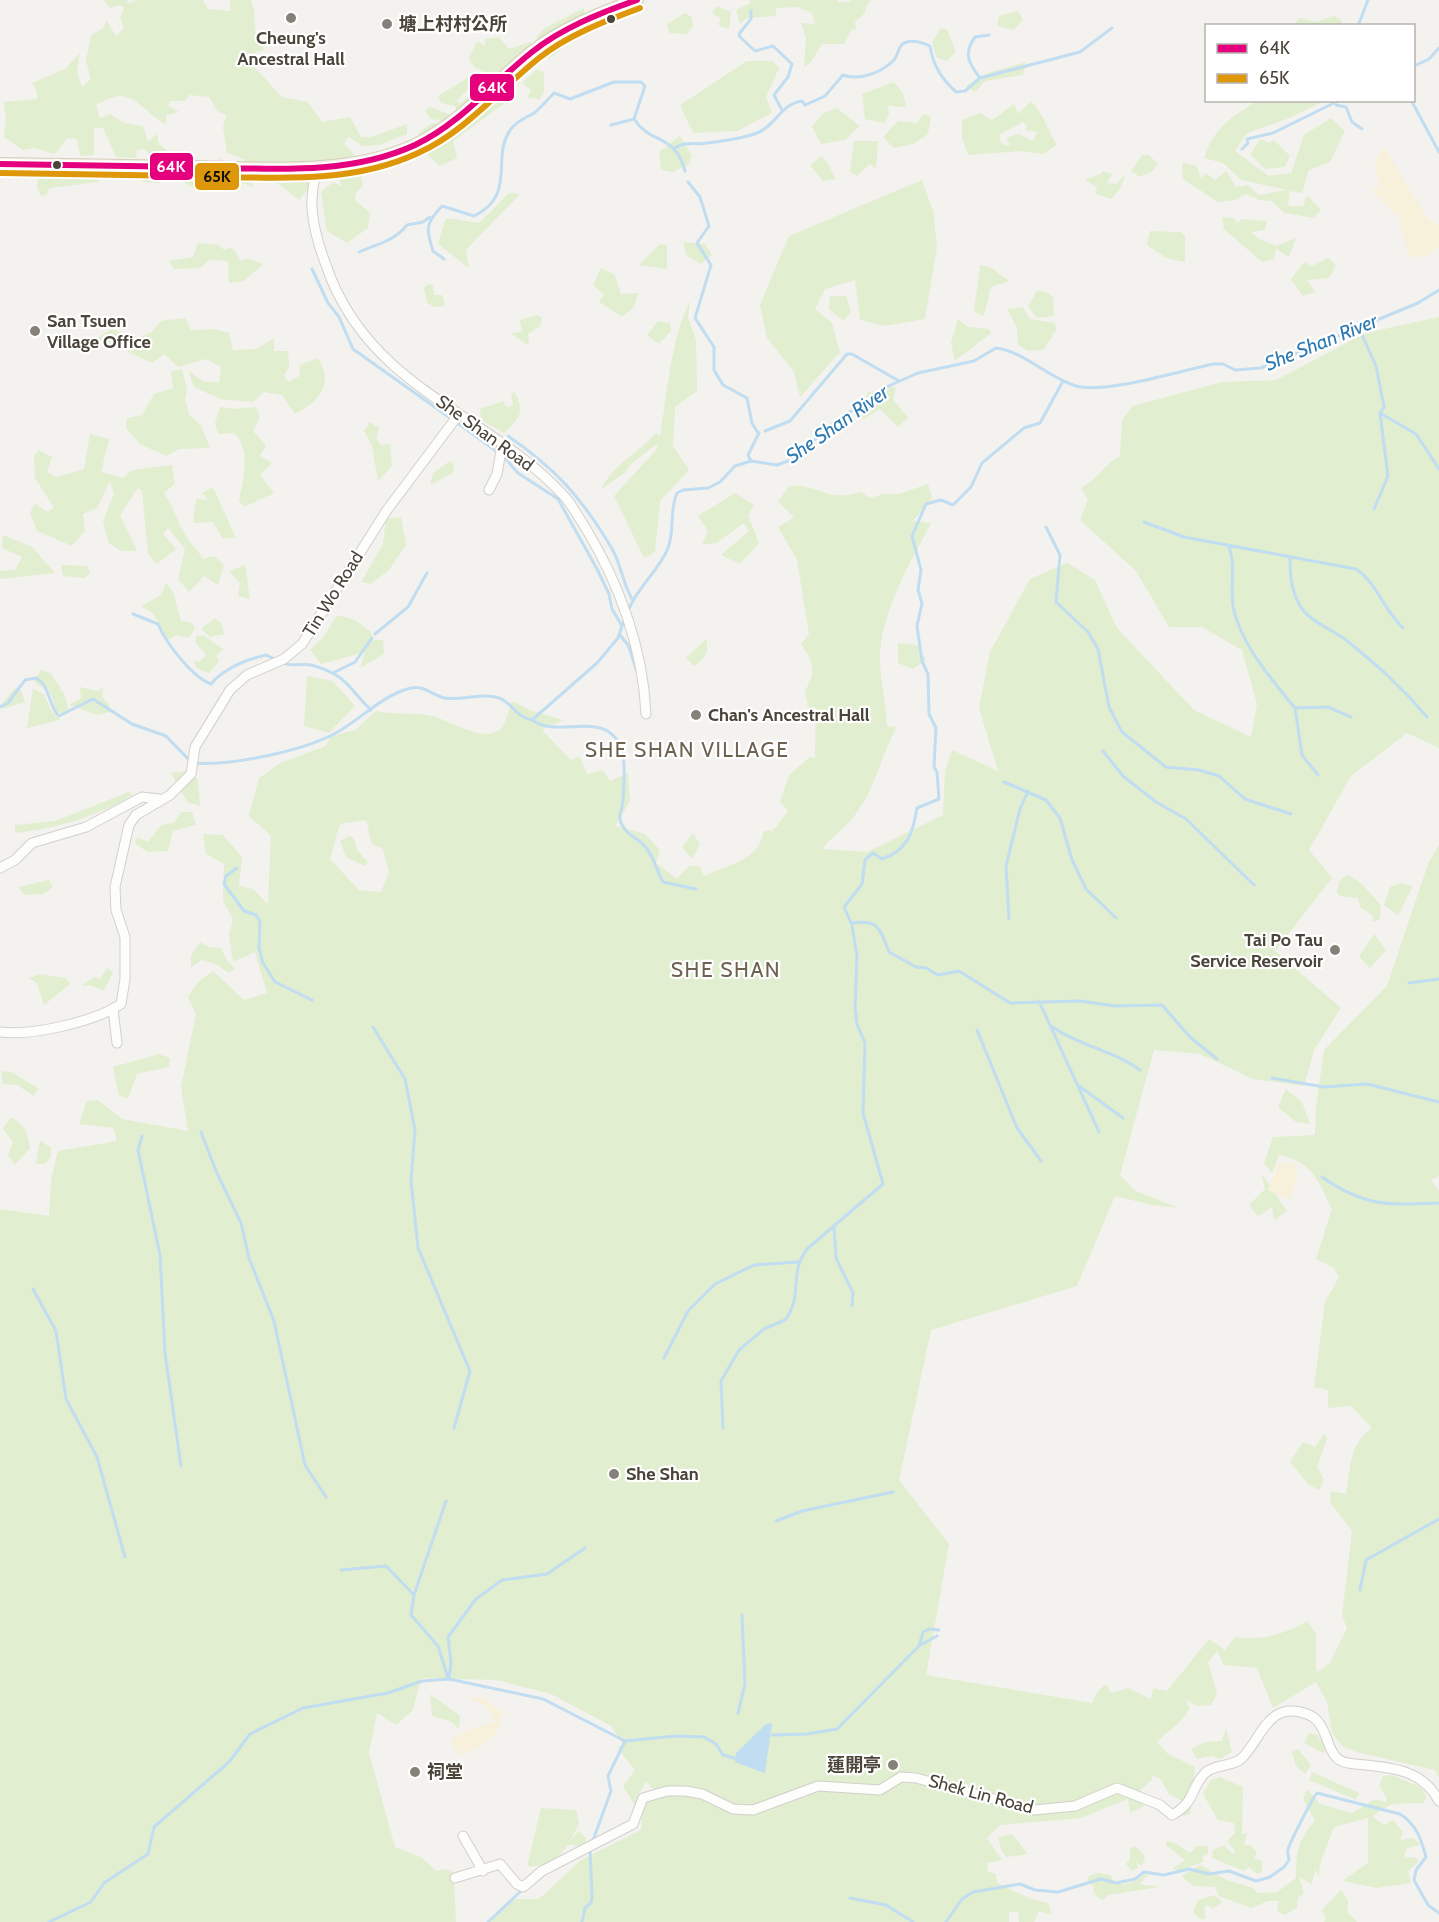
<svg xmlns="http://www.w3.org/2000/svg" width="1439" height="1922" viewBox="0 0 1439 1922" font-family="Cabin,'Noto Sans TC',sans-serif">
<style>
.green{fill:#e1eecf;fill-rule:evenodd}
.sand{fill:#f7f0da}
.water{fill:#c0ddf1}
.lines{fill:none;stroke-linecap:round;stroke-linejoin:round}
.stream{stroke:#c0ddf1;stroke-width:3}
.minor-casing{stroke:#d2d0cb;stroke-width:11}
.major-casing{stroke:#d6cebb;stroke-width:14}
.minor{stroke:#fdfdfc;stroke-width:9}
.major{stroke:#f2efe6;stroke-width:12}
.bus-1-casing{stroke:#fff;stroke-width:10}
.bus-2-casing{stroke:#fff;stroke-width:10}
.bus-1{stroke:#e5007d;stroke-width:6}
.bus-2{stroke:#dd9709;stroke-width:6}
.poi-dot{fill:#868178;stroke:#fff;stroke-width:2}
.bus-dot{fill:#4b4439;stroke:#fff;stroke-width:2}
.labels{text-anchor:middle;stroke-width:4.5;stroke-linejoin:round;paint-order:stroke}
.poi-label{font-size:18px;font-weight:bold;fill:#4b4439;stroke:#fff;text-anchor:start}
.street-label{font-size:18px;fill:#4b4439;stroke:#fff}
.water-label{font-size:20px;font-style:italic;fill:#2e7ab2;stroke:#fff}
.quarter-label{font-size:21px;letter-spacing:1.5px;fill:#6e6250;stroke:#fff}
.line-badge{stroke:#fff;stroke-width:2}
.badge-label{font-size:16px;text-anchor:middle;font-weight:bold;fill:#fff}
.pale-badge-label{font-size:16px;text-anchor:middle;font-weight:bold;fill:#111}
</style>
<rect width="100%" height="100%" fill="#f4f2ee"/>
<!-- green -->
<path class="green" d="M103,0H128L127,4L136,0H203L208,9L231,11L230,0H250C257,12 253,20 256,33C258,40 263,43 264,50L244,56L282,97L308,102L322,122L350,117L361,137H371L407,124V134L379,145L362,146L348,136L344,144L355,155L363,185L356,193L355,200L370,213L368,228L347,243L327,231L321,192L333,182L342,187C332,159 318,160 291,161L311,186L299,200L264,173H250L253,187L242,183L240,173L233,172L227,183L218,164L220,158L233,166H244V159L227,153L223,128L226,115L217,111L209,97L189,95L185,101H171L168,106L179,112L166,115V124C152,118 135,95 120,96C112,96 103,102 96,105L100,118L110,114L124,123L143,126L148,141L157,134L159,144L176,158L153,159L145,149L137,150L136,158L116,157L103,128H94V155L80,156L77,139L67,138L55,154L34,148L23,150L4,137L6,119L4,102L37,99V91L32,83L65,69L80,53L77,72L82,87L91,79L86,61L91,35L102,29L107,21L116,36L124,28L120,18L124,8L120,5L110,8Z
M749,0H837L838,2H851V0H875L869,1L864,14L855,22L856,29H852L844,44H822L811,62L804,67L806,38L801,23L815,24L812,13L797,7L776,8V16L747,18L740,24L736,10L751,3Z
M717,6L731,12L729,29L719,26L720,18L712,13Z
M584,8C586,32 567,47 549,58L536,37L545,28Z
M1018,11L1023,20L1013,30L997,26L999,16Z
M685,13L692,17L693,27L687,34L669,33L667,24Z
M1334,16L1341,20L1342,25H1295L1299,18L1315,22Z
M941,28L947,30L956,52L946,61L936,57L932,42Z
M499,37L509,49L530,42L538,52L532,70H519L520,83L510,87L509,100L453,141L457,158L440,166L421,149L419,132L432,123L442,125L446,121L431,119L425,111L430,107L453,116L458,112L455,106L441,103L438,96L477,72L478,80L456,101L461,103L485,80L484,72L474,67L469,58L477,41L485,46V39Z
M747,61H772L779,68L766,97L772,113L737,131L693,133L680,105Z
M1026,62L1023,75L985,81L975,92L966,86L988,73Z
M536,70L544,72V91L540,99L527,98L531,90L522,83Z
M894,82L903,93L906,107L888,106L889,114L884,123L865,119L862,94Z
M1031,101C1043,113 1048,131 1057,145L1043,154L1021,151L968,155L962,138V120L980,113L992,120L1014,104L1018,114ZM1023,122L1027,126L1025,130L1037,132L1033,141L1019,134L1006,138L1010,146L1002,144L999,135Z
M1257,101H1324L1287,119L1247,133L1235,151L1269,176L1291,173L1304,135L1331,118L1345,131L1330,162L1309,170L1302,193L1290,191L1288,206H1303L1307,195L1321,210L1314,218L1285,213L1271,201L1260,200L1246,194L1235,200L1218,202L1183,179L1182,163L1197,166L1201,178L1206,173L1215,180L1226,171L1236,187L1248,185L1259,195L1287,190L1241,180L1223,163L1204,158C1214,127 1231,118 1257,101Z
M837,108L860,126L845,140L821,144L812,127L822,114Z
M923,114L931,116L928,134L913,144L894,148L883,137L898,121L917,123Z
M680,136L692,156L689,164L673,172L661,170L659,152Z
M1261,139L1268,143L1274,140L1290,156L1285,167L1265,169L1250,154Z
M854,141H878L876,169L870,164L857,176L850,172Z
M1142,155H1149L1158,164L1153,171L1140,177L1131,171Z
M821,156L827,162L836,179L823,181L810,165Z
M191,159L205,170L200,182L194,188L178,179H161L159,183L142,182L143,173L151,160L171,164Z
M45,167L101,170L98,182L49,188L47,194L41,196L37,187L39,171Z
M1103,171L1112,174L1107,183L1116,184L1126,174L1120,189L1111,199L1096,194L1097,187L1085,180L1101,174Z
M922,180L933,211L937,247L925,319L885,326L860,320L855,280L825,289L815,309L832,323L840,352L800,397L794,372L767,338L760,305L789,236Z
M509,193L520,194L466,250L469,268L438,244L446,218L479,223Z
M1222,217L1234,218L1237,223L1242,219L1267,221L1265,230L1251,232L1259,239L1277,246L1296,238L1289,257L1276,249L1274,259L1262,262L1224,229Z
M1150,231L1180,232L1185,236V262L1166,258L1147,245Z
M683,242L705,244L712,255L701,264L687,256Z
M198,243L219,245L224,250L230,247L236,252L240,261L248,258L263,264L244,281L229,283L228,261L209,260L200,268L174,269L169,261L193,257Z
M660,244L667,245V269L639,265Z
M1328,258L1336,265L1329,278L1307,280L1315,292L1303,296L1291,279L1304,262L1312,266Z
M980,265L990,267L1009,281L991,287L984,316L974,312Z
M601,268L614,274L621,294L639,293L633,308L622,317L599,302L604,294L593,285Z
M428,284L433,285L434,295H442L445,306L435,307L427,303L424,288Z
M1037,291L1046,292L1053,297L1054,316L1037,318L1028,306Z
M830,296H846L851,312L844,321L829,309Z
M690,300L688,317L696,340L697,391L675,407L673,446L689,470L660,501L655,552L644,558L614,496L657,449L658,443L630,465L626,472L601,489C614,464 638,453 656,433L660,436C668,389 670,344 690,300Z
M1023,307L1030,319L1055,323L1056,330L1043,350L1028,351L1018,345L1017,328L1007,309Z
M537,315L542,318L540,326L528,334L529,346L510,333L522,332L520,320Z
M1439,317V748L1407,733L1351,776L1309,850L1332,878L1275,951L1341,1008L1314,1050L1304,1086L1253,1079L1200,1054L1154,1050L1120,1175L1134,1190L1178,1208L1152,1205L1115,1196L1077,1286L931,1330L899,1480L949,1544L926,1675L1092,1703L1098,1691L1106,1684L1111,1693L1128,1688L1151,1699L1153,1688L1167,1691L1209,1639L1225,1650L1235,1637C1261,1641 1285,1634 1307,1621L1316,1633V1673L1330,1663L1347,1628L1342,1616L1352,1531L1330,1502L1331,1491L1346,1494C1351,1468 1349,1444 1372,1428L1351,1406L1328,1408V1390L1314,1387L1325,1302L1339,1277L1334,1268L1316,1259L1332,1209C1318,1181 1313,1162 1279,1155L1272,1173L1264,1163L1273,1137L1315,1135L1316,1107L1324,1050L1387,986L1428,864L1439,845V1176L1431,1180L1439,1191V1778L1435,1770L1356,1752L1342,1746L1332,1733L1327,1702L1316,1682L1273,1708L1257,1668L1224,1665L1217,1651L1208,1662L1217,1694L1211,1705L1197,1706L1185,1699L1190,1708C1180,1725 1170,1729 1157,1742L1168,1754L1195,1767L1190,1814L1183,1816L1182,1801L1169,1794L1160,1778L1152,1776V1780L1141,1789L1144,1806L1130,1813L1128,1799L1081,1818L1000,1825L987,1838L1002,1860L987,1863L988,1872L996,1874L997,1883L1031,1899L1048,1903L1052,1915L1039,1911L1034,1922H1019L1018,1912H1009V1922H490L512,1899H539L581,1860L641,1830L642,1816L649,1793L654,1791L646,1781L634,1804L623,1786L635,1770L617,1747L624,1746L611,1726L551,1694L496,1680L421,1678L413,1710L396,1725L377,1713L369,1753L395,1847L421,1857L436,1871L446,1869L460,1876L454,1882L456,1922H0V1209L49,1216L51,1180L58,1151L117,1141L113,1128L79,1124L87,1101L98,1100L122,1119L188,1131L181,1087L196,1014L188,997L198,982L213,971L244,1000L267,993L255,952L233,962L229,935L233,919L223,901L224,864L206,854L203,834L223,835L242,857L239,886L253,889L268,904L271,836L249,816L259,778L280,763L326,746L331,736L355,730L376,711C395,715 414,712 432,716C449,720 488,746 502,727C507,720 509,709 512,701L530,710L563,720L542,730L571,760L579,756L587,774L603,770L610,781L628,773L630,801L615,826L645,834L660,850L656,863L677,879L689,866H699L704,876C726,866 761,859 763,832L770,830L772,832L788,811L780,802L789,775L810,757L815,758L816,708L808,707L805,691C816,672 814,662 801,644L809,634L797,560L778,527L794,517L778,502L789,486C820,483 824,503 861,492L870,498L884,494H899L928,484L932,498L913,521L931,523C912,560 887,601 881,643C877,669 886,700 887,726L897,727C881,755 875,789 855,815C845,828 831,837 822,849L867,852L943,815L945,771L952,750L998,771L979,708L990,652L1030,579L1067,563L1095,580L1117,628L1194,710L1251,737L1257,704L1242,650L1202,627H1169L1136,571L1080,520L1088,500L1081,488C1098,479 1103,465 1120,456L1122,420L1133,406L1222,382L1276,380L1366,333ZM366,820L372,844L383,849L389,872L381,892L359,890L330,859L340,824Z
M185,318L191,330L214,329L229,333L233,350L257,349L274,338V351H288L289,367L284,375L288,382L299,376L300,365L318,358C335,384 318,402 295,414L282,395L264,392L253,402L220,399L194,387L188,370L204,382H219L221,367L206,359L178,367L164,354L152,363L116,346L103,344L97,338L112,329L135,339L152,332L161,321Z
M958,319L968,327L989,329L991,333L955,361L951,343Z
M658,321L670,323L671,331L659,344L647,335Z
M182,369L187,389L185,399L189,414L201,426L210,448L179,449L166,456L140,444L126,428L127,418L142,415L154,394L173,388L171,372Z
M887,385L896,388L893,399L908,418L898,427L880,409L864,419L857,416L868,392L884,390Z
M515,392C525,414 520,417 504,433L481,420L480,409L503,401L506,407L513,406L511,394Z
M220,407L236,409L256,407L260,417L253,431L266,445L260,456L272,463L260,475L274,493L244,507L239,501C243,480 252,450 234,433L218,434L215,423Z
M370,422L379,428L376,438L381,445L390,444L392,466L378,481L372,446L364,431Z
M90,434L109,439L101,472L123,478L132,470L172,465L175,484L164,493C174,507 177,522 186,536C191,544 198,550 203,559L214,556L224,565L218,585L204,576L189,592L178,579L185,549L168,528L163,534L176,549L157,564L148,554L142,491L138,488L120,515L137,551H121L109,543L103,521L114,494L110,481L97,508L83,514L85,531L72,546L37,531L30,513L35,503L47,512L54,508L35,478L34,456L39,450L52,457L47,472L57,477L84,469Z
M450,461L454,464L453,473L430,485L433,473Z
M213,487L236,538H222L213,522L193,523L196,499L209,500L202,493Z
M735,493L754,505L748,515L759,543L740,564L721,555L749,531L744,523L716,543L702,545L708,531L698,516Z
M401,517L406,545L389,570L371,584L361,582L383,544L386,519Z
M3,535L32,547L55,573L0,579V571L15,570L22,557L2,548Z
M61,565L87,566L90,573L85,578L63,576Z
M245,565L250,599L238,596L240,583L229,571Z
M166,583L173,592L181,621L192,623L195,629L189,638L177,635L168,640L153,613L141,606L161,595Z
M337,615L355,620L371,632L373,640H383L384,654L360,668L365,652L321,664L310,650L325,635Z
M215,618L222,624L224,634L210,637L201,629Z
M203,635L223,649L216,656L219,661L209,673L198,669L193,661L199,662L206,655L196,643V636Z
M706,639C710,652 704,659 694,666L686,658Z
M898,643L917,645L926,660L913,669L898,663Z
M41,670L51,673L65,696L69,711L65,715L57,711L48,688L39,686L34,681Z
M307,676L333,681L355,706L329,733L304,726Z
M80,687L97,691L103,688L102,697L109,704L110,712L98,715L69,705L81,698Z
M15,688L21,691L25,702L3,709L1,705Z
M33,689L44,694L51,710L60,720L27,728Z
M188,771L198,780L200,806L187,802L171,773Z
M129,792L133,795C95,817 59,828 15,833V825L55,821Z
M181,812H192L196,825L173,831L168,851L148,852L135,844L137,837L148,842L161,825L174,823Z
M693,833L700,844L692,859L682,847Z
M350,836L354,839L357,850L368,862L364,866L346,857L340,841Z
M1347,875C1365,883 1367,891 1381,905L1380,919L1372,922L1373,916L1360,907L1358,898L1340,896L1337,892L1340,880Z
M49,880L53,887L43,894L24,895L19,887Z
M1400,883L1413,886L1398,915L1384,905L1390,887Z
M1374,934L1386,950L1370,968L1359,957Z
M200,942L209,947L221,948L227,961L235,968L229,973L216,964L202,960L191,967V956Z
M107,968L113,972L104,991L90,985L81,986L94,977L100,979Z
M41,974L66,978L70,984L44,1005L37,983L29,978Z
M159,1054L170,1058L169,1067L137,1074L128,1099L119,1095L113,1067Z
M1,1071L11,1072L38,1088L34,1096L17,1085L3,1084Z
M1286,1089L1302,1102L1310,1124L1296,1122L1278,1107Z
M11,1117C25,1126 28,1132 30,1148L15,1165L8,1155L13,1142L3,1129Z
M40,1140L51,1148V1157L45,1164H36Z
M1261,1173L1287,1211L1274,1220L1272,1207L1258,1216L1249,1205L1265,1189Z
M1324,1434L1327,1438L1317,1467L1324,1480L1319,1490L1308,1484L1290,1462L1303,1442L1315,1447Z
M430,1694L460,1716L459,1729L451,1722L432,1716Z
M1226,1728L1232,1752L1220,1759L1212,1756L1197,1759L1191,1749L1205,1742L1222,1741Z
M1309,1733L1317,1735L1327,1747L1323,1753L1304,1743Z
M1298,1749L1311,1765L1305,1774L1296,1766L1292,1752Z
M1312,1772L1359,1793L1356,1800L1309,1780Z
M1392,1775L1420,1787L1427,1796L1424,1803L1392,1804L1372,1816L1384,1825L1393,1820L1403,1832L1400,1840L1414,1838L1420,1845L1407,1848L1404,1858L1416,1857L1418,1862L1408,1871L1411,1883L1377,1888L1342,1881L1368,1863V1818L1334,1827L1320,1864L1319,1876L1315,1870L1312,1884L1299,1877L1304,1893L1298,1898L1297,1908L1285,1915L1277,1911L1279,1901H1268L1251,1908L1219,1896L1215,1887L1194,1886L1181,1876L1201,1865L1227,1880L1253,1888L1258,1893L1277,1892L1296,1878C1295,1856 1299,1836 1315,1821L1303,1799L1307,1789L1320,1804L1352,1813L1375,1799L1386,1802L1387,1798L1379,1786L1383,1776Z
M1220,1777L1243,1787L1242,1834L1247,1833L1244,1845H1251L1257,1853L1254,1858L1262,1861V1872L1257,1874L1249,1867L1244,1871L1212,1858L1213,1850L1224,1845L1233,1854L1235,1851L1227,1841L1235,1833L1234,1823L1218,1820L1203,1794L1211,1780Z
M541,1808L576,1810L579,1824L570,1841L579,1831L586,1838L585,1846L567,1845C560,1859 542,1868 527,1866Z
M1012,1834L1028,1854L1007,1857L1002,1852L998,1837Z
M1166,1841L1175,1843L1190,1853L1197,1846H1208V1854L1202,1857L1204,1861L1201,1863L1176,1871L1173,1868L1185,1860L1167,1846Z
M1136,1846L1145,1857L1142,1866L1137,1863L1138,1868L1132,1871L1126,1864L1130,1859V1848Z
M1098,1873L1110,1875C1118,1891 1135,1882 1145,1874H1149L1139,1884L1159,1887L1108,1895L1104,1900L1098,1898L1093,1890L1094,1887L1087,1880L1089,1876Z
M1341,1890L1348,1900L1347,1912L1357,1922H1324L1326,1919L1322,1910Z
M1215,1895L1222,1903L1212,1909L1208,1905L1204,1908L1206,1918L1201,1919L1193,1913L1198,1900Z"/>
<!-- sand -->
<path class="sand" d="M1384,146L1428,220L1439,225V245L1428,256L1409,257L1398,217L1372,191L1379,187L1375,163Z
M1279,1162L1296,1164L1297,1179L1289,1200L1268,1190Z
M470,1696L485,1699L505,1714L499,1717C504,1738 475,1749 459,1756L450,1741L468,1730L495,1722C492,1711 483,1701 471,1700Z"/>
<!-- water -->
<path class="water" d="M772,1723L765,1773L735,1762L736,1753L766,1724Z"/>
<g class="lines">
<!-- stream -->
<path class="stream" d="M751,11V19L739,34L740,37L755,51L773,46L792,64L788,77L774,95L782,110
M1358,26L1368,0
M1414,66L1429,59L1439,48
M980,78C969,64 963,53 975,37L989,35
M1411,100L1439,152
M1336,105L1346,107L1352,122L1362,129
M611,125L634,119
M675,148C686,141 694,145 707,143C724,141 741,139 757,133C776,126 780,104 802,101L805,105L825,96L843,75C859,81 881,73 894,60C897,56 898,51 900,47C907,37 921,42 930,46C933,66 942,79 956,92L965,91L980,78L1080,52L1112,28
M1242,149L1248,143L1247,139L1273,133L1340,100
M688,182L700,197L709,226L697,243L711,265L695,318L714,347V370L723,385L747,398L752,423L758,433
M359,252C379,243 393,242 407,225L423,222L430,217
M444,259L433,251C426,228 425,224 442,206L474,216C518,195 490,156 511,129C517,121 525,118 534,113C541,108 547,100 554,93L570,99L614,82H641L645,86L634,119C651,145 675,133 685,171
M312,269L328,303L339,317L353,349L450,418
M1358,326L1376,366L1384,407L1380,413L1388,476L1374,509
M1380,413L1416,434L1439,469
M459,424L496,451
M765,431L790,421L847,354H852L899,381
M508,436C556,469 581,497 611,547C621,563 622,582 632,599
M504,457L518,473L558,499L597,569L609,594L612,609L622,626
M751,461L748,455L759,433
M1144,522L1184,537L1356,569C1377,583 1383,609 1403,628
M1046,527L1060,555L1056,602L1088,632L1098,649L1109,707L1122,732L1166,767L1199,770L1219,776L1245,799L1291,814
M1229,546C1236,568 1230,585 1233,606C1240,643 1271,679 1295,708L1328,707L1351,717
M1290,558C1290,574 1291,589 1299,604C1309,622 1330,628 1346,640C1377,665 1401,686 1427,717
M628,611C637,587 659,571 668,548C675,530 669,511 677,493L683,490L708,488L720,482L735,466L751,461L777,465L791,460L833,424L884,388L918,373L974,361L996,348C1025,352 1047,377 1076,386C1106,394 1180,371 1213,364H1223L1235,370L1261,368L1418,303L1439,290
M133,614L158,624C166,643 192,677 211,684C223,669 247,659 266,655L277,660
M375,634L408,607L427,573
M620,635L628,645L637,671
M283,663C292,667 302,663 311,665C348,675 347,687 371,710
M335,672L355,662L372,638
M0,707L8,703L25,680L36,678C50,685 48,705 59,716L93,699L132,724L166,736L192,763C231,766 307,751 341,730C364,716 385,694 411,688C425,685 433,696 445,698C463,701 481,692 499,698C513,703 514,716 532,720L597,663L618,638L624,620
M1295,708L1302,755L1318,775
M532,720C553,736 588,718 609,732C629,745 624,779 623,801C623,807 619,812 620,819C623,835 639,837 647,849C654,858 657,871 663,882L696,889
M1103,751L1123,776L1156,802L1186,819L1254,885
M1004,782L1046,800L1060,818L1072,860L1086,889L1116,918
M237,868L226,876L224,884L244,911L256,915L260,921L259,948L263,963L275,982L312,1000
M1009,919L1006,866L1020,809L1028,791
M852,923C879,919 880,929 889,952L916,967L926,968L938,975L959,971L1010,1003L1080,1001L1115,1006L1162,1005L1190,1037L1217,1059
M1409,983L1439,979
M1039,1001L1099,1132
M1051,1026C1079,1046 1113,1050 1140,1070
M373,1027L405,1079L415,1130L411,1180L418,1248L470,1371L454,1428
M977,1030L1017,1128L1041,1161
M1272,1078L1324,1087L1367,1084L1439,1102
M1079,1086L1123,1118
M201,1132L216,1171L241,1223L249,1258L274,1321L305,1465L326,1497
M142,1136L138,1150L160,1255L165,1353L181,1466
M1322,1177C1365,1207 1388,1205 1439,1203
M834,1227L836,1258L853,1293L852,1306
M33,1289L56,1331L66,1399L97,1457L125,1557
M664,1358L688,1311L715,1284L754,1265L797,1262
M723,1428L721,1381L739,1350L764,1329L785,1320C804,1295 788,1274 807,1249L883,1184L863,1113L865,1043L857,1024L855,1009L857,956L852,925L844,907L862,884L865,860L873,853L882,859C907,851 913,833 917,808L939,799L937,772L934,767L936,728L929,714L928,674L922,661L917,626L922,603L918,590L921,570L912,536L926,504L941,500L953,505L971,487L982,463L1024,428L1040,423L1063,381
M776,1521L802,1511L893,1492
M341,1570L386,1566L414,1595L411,1615L438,1646L448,1678
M1360,1590L1366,1560L1439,1519
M414,1595L446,1501
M920,1645L937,1636
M449,1679L451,1662L448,1637L476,1599L502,1580L547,1574L585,1548
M738,1713L745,1684L742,1615
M772,1735L807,1734L837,1729L919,1646L923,1632L929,1629L939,1630
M592,1843L611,1791L608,1776L625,1741
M850,1898L886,1905L913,1922
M49,1922L91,1902L104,1883L148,1854L154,1827L229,1762L250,1734L303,1708L388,1693L422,1681L449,1679L543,1699L625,1741L676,1736L704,1737L716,1744L723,1755L734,1758
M488,1922L521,1891
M582,1922L585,1908L591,1903L592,1896L590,1849
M946,1922L962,1899L973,1892L1020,1884L1035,1890L1058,1892L1101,1879L1116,1883L1135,1879L1144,1872L1164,1875L1189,1869L1209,1874L1229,1871L1256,1881L1270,1877L1284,1867L1289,1860C1289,1857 1287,1854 1288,1850C1288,1846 1313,1797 1317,1793L1400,1814C1417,1825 1421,1839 1426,1857L1416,1870L1414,1880L1428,1905L1439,1913"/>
<defs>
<path id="minor" d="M316,166C315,179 311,194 312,207C313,231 323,258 332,281C380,393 489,414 565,497C573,506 578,517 585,527C619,583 643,648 646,714
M489,490L497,474L502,445
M0,868L15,860L32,843L86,827L142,797L159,799
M113,1009L117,1043
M0,1032C32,1036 94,1022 121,1004L125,979V937L116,910L115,887L129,825L136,815L170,795L191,774L195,747L230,690L247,675L284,659L302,644L387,510L459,414
M463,1836L483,1871
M455,1878L500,1864L517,1884L523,1887L542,1871L633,1824L643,1798L667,1791H686L702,1794L733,1809L753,1810L818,1786L880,1790L901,1777L916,1778L1034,1810L1075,1806L1117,1788L1160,1805L1172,1815C1196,1802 1189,1790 1205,1773C1214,1764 1233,1767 1242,1758C1262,1738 1268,1700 1307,1714C1332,1723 1323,1760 1348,1763C1384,1768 1420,1765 1439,1801"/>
<path id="major" d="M0,164C64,165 127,166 191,167C261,168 350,176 415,145C461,122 493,84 532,52C559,30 604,11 637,0"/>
</defs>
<!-- minor casing -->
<use href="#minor" class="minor-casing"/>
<!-- major casing -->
<use href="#major" class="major-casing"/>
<!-- minor -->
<use href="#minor" class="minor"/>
<!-- major -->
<use href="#major" class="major"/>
<defs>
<path id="bus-1" d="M0,164C64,165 127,166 191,167C264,168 346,177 415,145C460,124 493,83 532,52C562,28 600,13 637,0"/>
<path id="bus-2" d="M0,173C63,174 127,175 190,176C266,177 348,186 418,153C465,132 499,90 539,58C568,35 605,21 640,8"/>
</defs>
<!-- bus-1 casing -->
<use href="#bus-1" class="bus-1-casing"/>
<!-- bus-2 casing -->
<use href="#bus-2" class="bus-2-casing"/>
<!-- bus-1 -->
<use href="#bus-1" class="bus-1"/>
<!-- bus-2 -->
<use href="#bus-2" class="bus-2"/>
</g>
<!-- markers -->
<g class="poi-dot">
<circle cx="291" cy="18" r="6"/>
<circle cx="387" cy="24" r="6"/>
<circle cx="35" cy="331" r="6"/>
<circle cx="696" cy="715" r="6"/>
<circle cx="1335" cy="950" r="6"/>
<circle cx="614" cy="1474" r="6"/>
<circle cx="893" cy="1765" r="6"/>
<circle cx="415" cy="1772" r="6"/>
</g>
<g class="bus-dot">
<circle cx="611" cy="19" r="5"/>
<circle cx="57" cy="165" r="5"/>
</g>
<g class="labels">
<!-- poi labels -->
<g class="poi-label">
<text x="399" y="30">塘上村村公所</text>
<text x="291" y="44" text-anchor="middle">Cheung's<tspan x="291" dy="21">Ancestral Hall</tspan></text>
<text x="47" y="327">San Tsuen<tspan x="47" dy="21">Village Office</tspan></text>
<text x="708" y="721">Chan's Ancestral Hall</text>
<text x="1323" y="946" text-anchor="end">Tai Po Tau<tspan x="1323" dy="21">Service Reservoir</tspan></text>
<text x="626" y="1480">She Shan</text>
<text x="881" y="1771" text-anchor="end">蓮開亭</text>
<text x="427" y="1778">祠堂</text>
</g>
<!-- street labels -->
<g class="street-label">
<text transform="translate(485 433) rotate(36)" y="6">She Shan Road</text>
<text transform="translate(333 594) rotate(-58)" y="6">Tin Wo Road</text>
<text transform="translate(981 1794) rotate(15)" y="6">Shek Lin Road</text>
</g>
<!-- water labels -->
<g class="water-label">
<text transform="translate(1321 342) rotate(-22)" y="7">She Shan River</text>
<text transform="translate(837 424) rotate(-35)" y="7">She Shan River</text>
</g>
<!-- quarter labels -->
<g class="quarter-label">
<text x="687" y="757">SHE SHAN VILLAGE</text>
<text x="726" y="977">SHE SHAN</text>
</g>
</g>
<g class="line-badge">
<rect x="469" y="73" width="46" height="29" rx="6" fill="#e5007d"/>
<rect x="149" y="152" width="45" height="29" rx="6" fill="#e5007d"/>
<rect x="194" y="162" width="46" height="29" rx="6" fill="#dd9709"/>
</g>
<g class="badge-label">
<text x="492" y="93">64K</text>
<text x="171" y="172">64K</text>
</g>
<g class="pale-badge-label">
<text x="217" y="182">65K</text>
</g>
<!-- legend -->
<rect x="1205" y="24" width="210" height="78" fill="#ffffff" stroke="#b7b4b0" stroke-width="1.5"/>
<rect x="1217" y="44" width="30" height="9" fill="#e5007d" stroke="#b7b4b0" stroke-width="1.5"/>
<text x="1259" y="54" font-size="18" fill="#4b4439">64K</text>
<rect x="1217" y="74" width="30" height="9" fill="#dd9709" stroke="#b7b4b0" stroke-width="1.5"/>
<text x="1259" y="84" font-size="18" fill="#4b4439">65K</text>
</svg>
